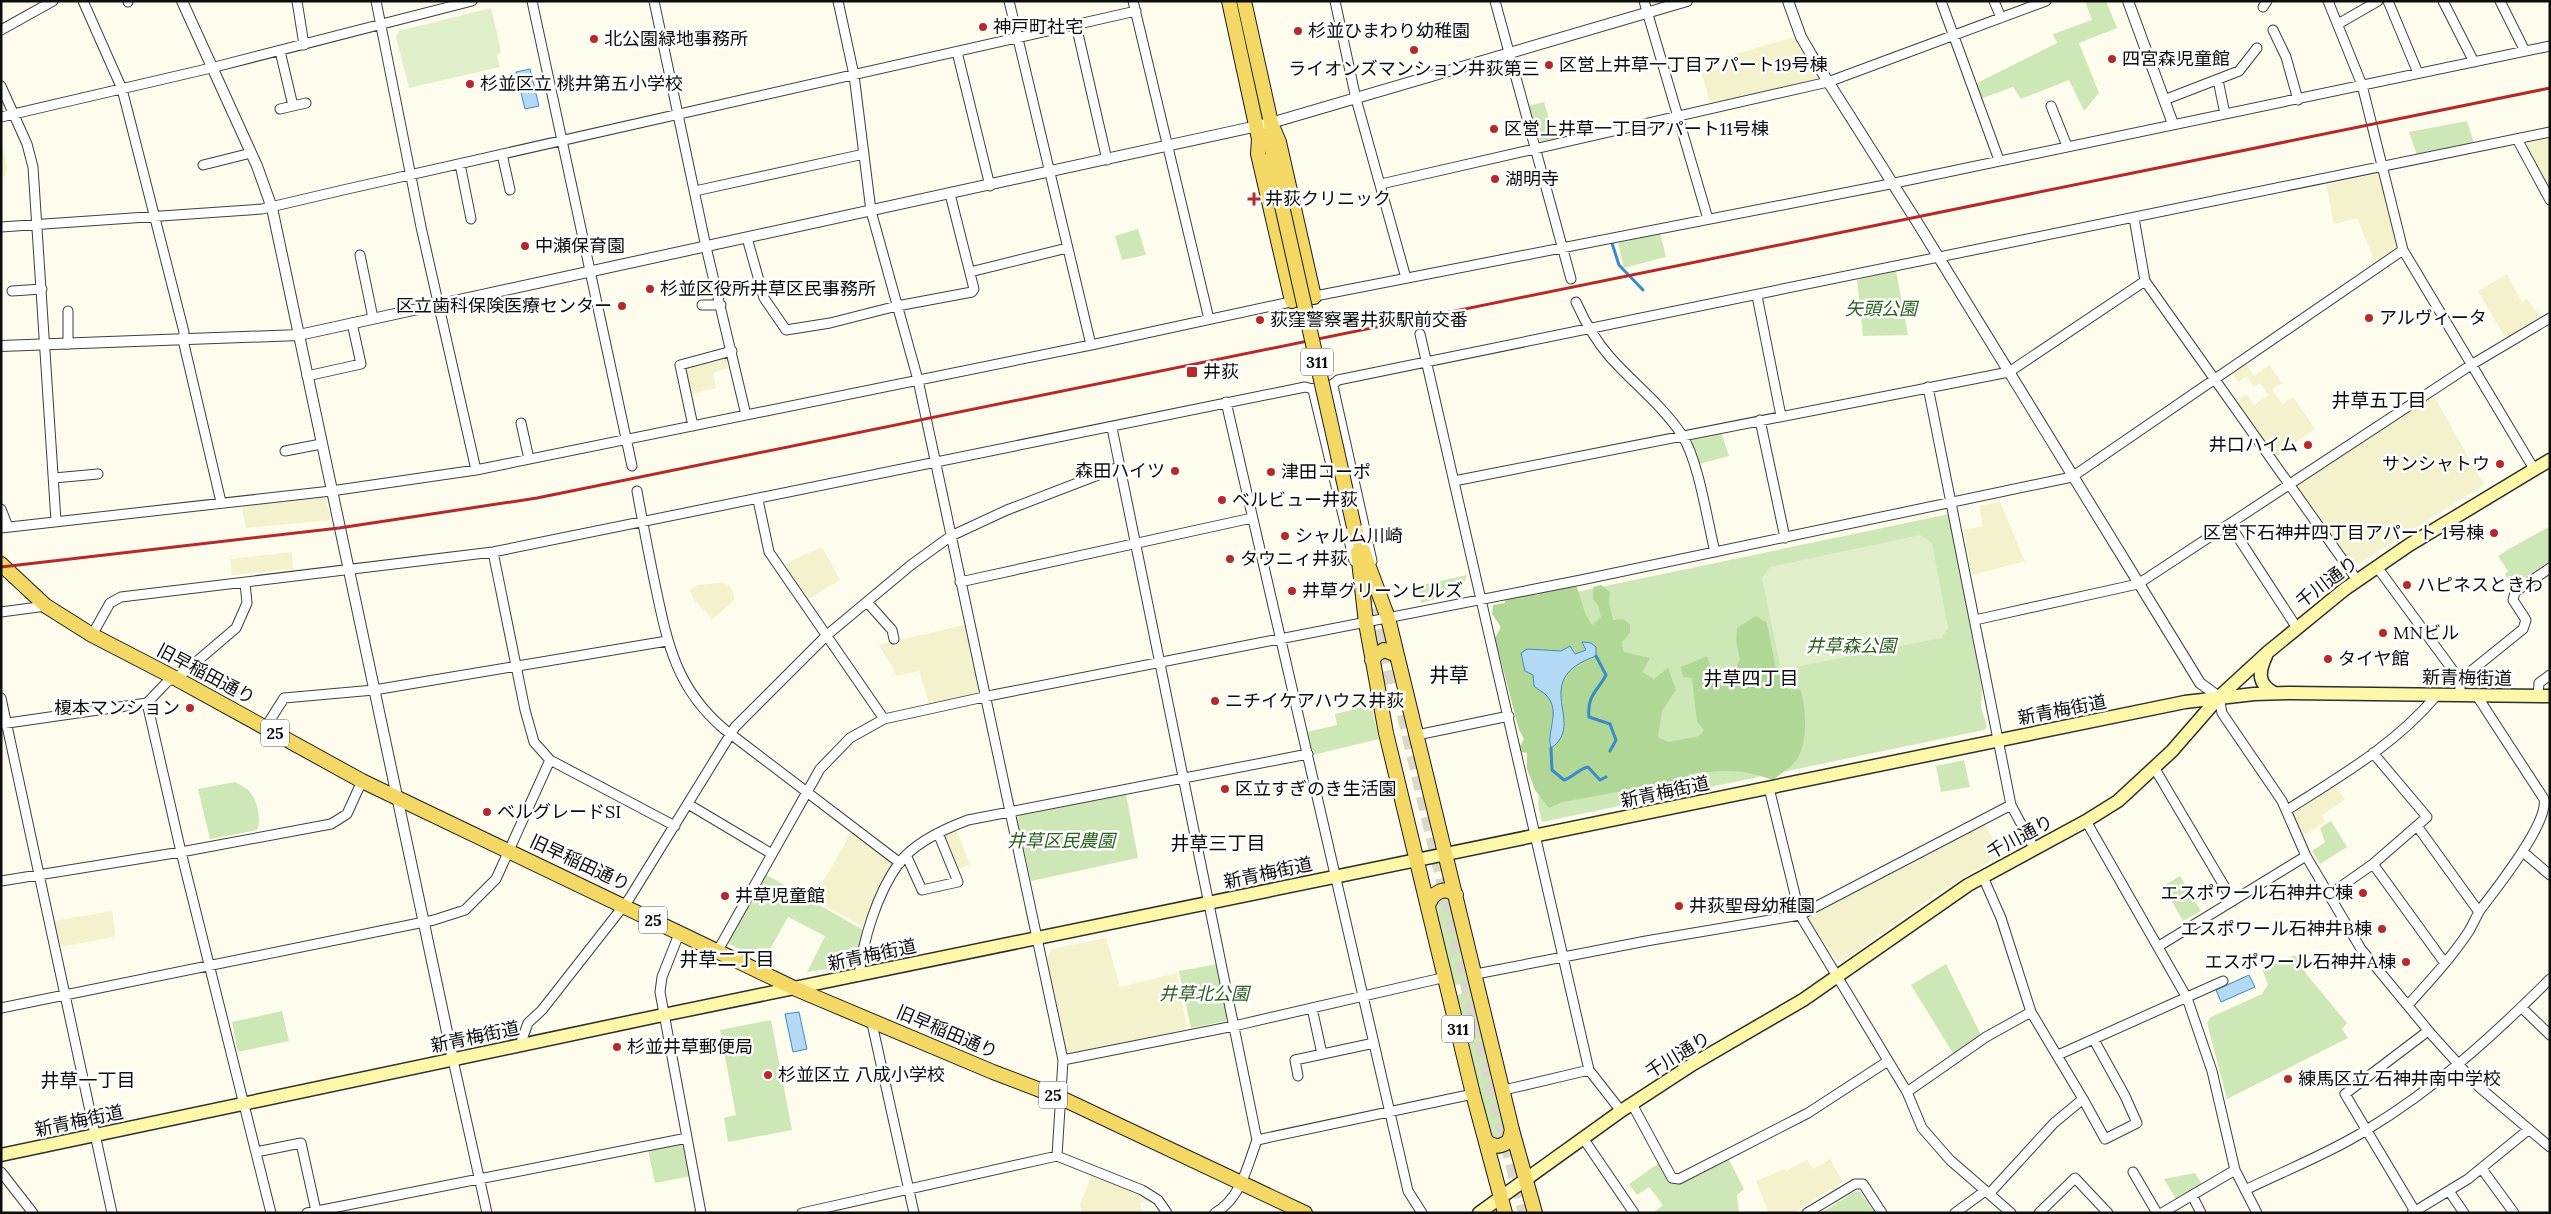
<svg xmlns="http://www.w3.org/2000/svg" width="2551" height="1214" viewBox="0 0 2551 1214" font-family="Lora,'Noto Sans JP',serif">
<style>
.farmland{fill:#f3f2cd}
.green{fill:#cee7b7}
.forest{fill:#b1d797}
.pitch{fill:#e0efc9}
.water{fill:#b3d9f4;stroke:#3c8ac9}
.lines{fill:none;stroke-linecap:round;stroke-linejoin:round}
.stream{stroke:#3c8ac9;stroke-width:3}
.primary-tunnel{stroke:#dad8ca;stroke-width:14;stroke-dasharray:14 7;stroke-linecap:butt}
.minor-casing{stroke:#3f3f3f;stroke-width:11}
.tertiary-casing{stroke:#3f3f3f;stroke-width:12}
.secondary-casing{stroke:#2e2e2e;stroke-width:15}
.primary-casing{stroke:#1d1d1d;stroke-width:16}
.minor{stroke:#fff;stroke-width:9}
.tertiary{stroke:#fff;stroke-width:10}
.secondary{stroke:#fcf7a9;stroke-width:12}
.primary{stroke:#f4d866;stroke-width:14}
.rail{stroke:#b72929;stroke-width:3}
.primary-bridge-casing{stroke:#1d1d1d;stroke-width:16;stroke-linecap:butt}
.primary-bridge{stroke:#f4d866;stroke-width:14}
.poi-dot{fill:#b72929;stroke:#fff;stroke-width:2}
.labels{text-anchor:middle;stroke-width:5;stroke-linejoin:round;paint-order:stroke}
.shield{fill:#fff;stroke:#555;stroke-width:1}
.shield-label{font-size:16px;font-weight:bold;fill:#0c0c0c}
.poi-label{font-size:18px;fill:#0c0c0c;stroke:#fff;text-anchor:start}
.park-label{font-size:18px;font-style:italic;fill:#2a611f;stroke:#fff}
.street-label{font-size:18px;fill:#0c0c0c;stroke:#fff}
.neighbourhood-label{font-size:19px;fill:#0c0c0c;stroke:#fff}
.quarter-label{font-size:20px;fill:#0c0c0c;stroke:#fff}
</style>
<rect width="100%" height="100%" fill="#fefcec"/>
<!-- farmland -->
<path class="farmland" d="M1794,37L1819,82L1711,108L1702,73L1728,67L1726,57Z
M1,137L7,167L5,177L1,175Z
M2550,137V191L2524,142Z
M2379,173L2398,246L2375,262L2357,218L2334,224L2326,185Z
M2507,274L2522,302L2527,299L2542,318L2506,339L2478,291Z
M722,357L727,360L728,368L713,373L716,388L692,394L685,369L688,365Z
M2246,364L2254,376L2269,365L2282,383L2272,389L2282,404L2293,397L2315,429L2274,457L2236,402L2246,394L2254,405L2268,395L2260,383L2254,387L2247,376L2238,382L2232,373Z
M2435,398L2484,485L2358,564L2352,563L2296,486L2416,402Z
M325,496L331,520L246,528L242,508L246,504Z
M2000,502L2025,561L1972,575L1963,530L1983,526L1979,506Z
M822,547L840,580L807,600L786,568L787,563Z
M292,552L293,569L232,575L230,559Z
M721,583L729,585L734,594V600L713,619L694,600L690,590L698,585Z
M967,624L982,695L930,706L919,671L897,676L879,645Z
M2333,782L2345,800L2322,815L2325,822L2300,838L2289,811Z
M1985,824L2001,855L1938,893L1842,962L1837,961L1808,920L1810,914Z
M956,829L970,864L957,870L944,839L946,834Z
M851,833L892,863V869L865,928L813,899Z
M112,911L115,934L113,937L61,947L54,921Z
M1106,938L1120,987L1177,973L1187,1029L1073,1054L1066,1051L1046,959L1052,949Z
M1830,1159L1843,1182L1793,1213H1769L1756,1181L1784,1169L1786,1171L1807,1160L1813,1169Z
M1092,1174L1129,1187L1150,1201L1140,1203L1142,1213H1082L1080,1205Z"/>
<!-- green -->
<path class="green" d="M2085,1H2106L2117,28L2079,43L2099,93L2084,111L2069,80L2021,99L2013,87L1980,99L1975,84L2057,43L2053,34L2092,20Z
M1544,102L1555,139L1543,143L1537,137L1529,106Z
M2467,121L2474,143L2417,155L2409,132Z
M1138,229L1146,255L1122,260L1115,236Z
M1660,233L1666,257L1624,268L1618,243Z
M1896,271L1908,335L1863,336L1857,280Z
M1721,432L1729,456L1699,464L1692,443L1693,437Z
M1949,514L1982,689L1981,707L1987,727L1984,730L1542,822L1538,805L1539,792L1498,617L1500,608Z
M2550,526V563L2513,588L2505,574L2508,571L2498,556C2514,545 2532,537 2550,526Z
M1467,575L1465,581L1455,584L1435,599L1421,603L1417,586Z
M1371,705L1379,739L1313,755L1307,732L1337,725L1335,714Z
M1964,760L1970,787L1941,792L1936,766Z
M235,782C240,785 246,787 249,791C257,799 262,821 257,830L210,839L198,789Z
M1126,794L1138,858L1031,881L1017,819L1020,815Z
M2331,821L2347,847L2320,864L2312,851L2325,842L2320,828Z
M765,874L865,931L855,965L807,972L825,936L788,917L764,960L727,943Z
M2180,876L2201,911L2183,921L2163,886Z
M1449,896L1473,981L1452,986L1436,905L1440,897Z
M2295,955L2307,975L2347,1023L2342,1029L2348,1038L2227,1099L2207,1023L2211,1017L2262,994L2268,984L2262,969Z
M1218,964L1229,1017L1226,1021L1191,1028L1179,971Z
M1946,964L1980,1033V1037L1954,1055L1911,985Z
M1476,990L1507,1133L1499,1141L1489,1136L1453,996Z
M282,1011L289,1041L238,1052L232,1022Z
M771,1020L792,1130L728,1142L724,1118L736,1115L720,1030Z
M684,1143L691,1176L655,1183L648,1150Z
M1728,1158L1744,1189L1737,1195L1739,1213H1653L1663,1205L1649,1187L1637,1195L1629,1184L1659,1163L1672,1182Z
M2195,1173L2202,1184L2176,1199L2164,1179Z
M1856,1191L1860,1192L1875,1213H1821Z"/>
<!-- forest -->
<path class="forest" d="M1601,585L1610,592L1609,603L1613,620L1623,619L1630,624V633L1622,642L1624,652L1650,658L1642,672L1654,679L1668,668L1676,690L1662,711L1658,737L1668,742L1699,736L1704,730L1697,722L1692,678L1683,677L1681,667L1707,656L1712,671L1732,677L1740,659L1736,641L1737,628L1756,616L1767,623L1776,670L1786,674L1787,689L1801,690C1806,711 1809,744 1795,762C1789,769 1780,774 1773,780C1740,768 1722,770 1688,774V786L1668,790L1646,787L1562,802L1549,808L1535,790L1527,769V753L1521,752L1520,746L1524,739L1519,730L1495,638L1501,627L1492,614L1493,605L1505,603L1506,597L1522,592L1538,595L1544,589L1577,587L1585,613L1592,625L1601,617L1598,605L1593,599V587Z"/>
<!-- pitch -->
<path class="pitch" d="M491,8L501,51L497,56L500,67L409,88L396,37L399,31Z
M1920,535L1932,543L1948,628L1941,638L1781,670L1762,578L1770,567Z"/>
<!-- water -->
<path class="water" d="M530,69L539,106L525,109L516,72Z
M1582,642L1591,643L1596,647V656C1527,680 1588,723 1551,748C1546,731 1561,712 1547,696C1544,692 1538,690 1534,686L1533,675L1525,671L1521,653L1527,649L1561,651L1570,646L1575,654L1586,650Z
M2249,975L2255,987L2221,1002L2216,990Z
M799,1012L807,1049L793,1052L785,1014Z"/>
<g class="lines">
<!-- stream -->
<path class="stream" d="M1611,240L1619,265L1643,290
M1596,656L1606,675C1597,692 1587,695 1589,717L1610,724L1616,740L1610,751
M1551,748L1552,770L1564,780C1574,777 1578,769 1588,767L1600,780L1606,777"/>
<!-- primary-tunnel -->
<path class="primary-tunnel" d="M1367,589L1395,709
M1399,694L1482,1048L1525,1213"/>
<defs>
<path id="minor" d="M83,1L122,89L184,332L183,340L221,502
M128,1V2
M297,1L304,45
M376,1L421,227L476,470
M532,1L632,466
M654,1L706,247L746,415
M838,1L854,75L871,211L918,380L1063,1060L1057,1156
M1009,1L1091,345
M1133,1L1209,319
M1335,1L1356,99L1406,278
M1495,1L1571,279
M1644,1L1708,219
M1941,1L1999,160
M1994,1L2001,18
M2328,1L2362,85L2403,250L2534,469
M2388,1L2418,73
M2443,1L2474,62
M2500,1L2525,51
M2263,7L2267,1
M2338,24L2378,1
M1076,25L1107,160
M1,30L53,1
M2273,30L2286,57L2298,100
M280,51L293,106
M957,52L990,186
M2218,80L2225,114
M1,86L27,144L33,167L56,521
M2164,100L2239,71L2257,48
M2051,106L2067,146
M280,109L306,103
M1,117L211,68L472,1
M2517,139L2550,200
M502,154L510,190
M460,164L471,219
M203,165L251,153
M1381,184L1828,82L2046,1
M695,191L864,154
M2134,218L2145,281L2357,580
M1,227L262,209L343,190L1136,11
M747,238L764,298L786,330L830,323L897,306L972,292L974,289L950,194
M360,255L373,318
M970,272L1067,248
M12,291L42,289
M1757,296L1781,416
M1310,297L1890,184L2550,46
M1576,302C1585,322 1595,340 1610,357C1633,383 1662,405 1682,435C1699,462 1707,520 1715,552
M702,305H721
M68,311V344
M1420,334L1589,1070L1621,1111
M307,376L361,364L352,323
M1333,386L1372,561
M1928,387L2011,805L2034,848
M1313,390L1354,561
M1226,402L1408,1191L1422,1213
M1760,420L1785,538
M521,423L529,459
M693,426L680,365L732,351
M1112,428L1257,1140C1247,1167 1241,1198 1215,1213
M285,451L321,444
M54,478L98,474
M1454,481L2009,372L2145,281
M637,491C643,524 649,556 656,589C668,646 677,689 724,729L900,863
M758,500L769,552L884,719
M1,509L8,527
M2230,525L2297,628
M1,528L331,491L476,470L1091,345L1295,301
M493,552L525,710L534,742L550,760L675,826
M2377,567L2460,680
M960,582L1252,518
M867,602L892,630L894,639
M1,612L46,606
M1975,620L2138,584L2471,365L2550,318
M92,635L110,603L121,597L493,552L1305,387C1317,391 1330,388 1338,380L2550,132
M2460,696V680L2523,629L2526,620L2513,600L2515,592L2550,568
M2538,696L2539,683L2550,675
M2219,697L2222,713L2282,801L2306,856L2361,949L2432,1035L2479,1087L2550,1147
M1,698L112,1213
M147,703L181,852L271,1213
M1,724L147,703L167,682L182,674L236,628L247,603L245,583
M265,728L284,698L374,690L667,641
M1417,735L1509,716
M2155,769L2233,901
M1769,788L1800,915L1907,1092L1922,1128L1950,1160L2011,1213
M688,804L772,854
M2287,810C2339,777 2396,744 2436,696
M2086,821L2187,998L2212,1071L2235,1170L2257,1213
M2417,826L2479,912
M2523,852L2550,875
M907,857L922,890L958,882L938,833
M2373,864L2444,962
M1983,877L2001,918L2031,1012L2083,1099L2054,1123L1989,1194
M1,881L181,852L331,824L347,814L362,781
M2329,895L2373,864L2427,817L2373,753
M679,934L662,977L660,992L701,1213
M2159,946L2306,856
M717,952L820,769L850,738L884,719L993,695L1581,580L2072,477L2403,250
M1476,974L1646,941L1800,915L2011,805
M859,976C863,939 877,894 899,863C915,842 944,829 968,820L1308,754
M2408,1005C2429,982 2452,957 2469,931C2473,924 2476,917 2480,910C2496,889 2549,823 2544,799L2477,696
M2521,1007L2550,1035
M1,1008L434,920L465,910L496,879L550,760
M1312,1008L1322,1054
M871,1019L914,1213
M520,1045L528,1023L542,1010L629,899L735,727L827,635L911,565L951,536L1007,510L1119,467
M2058,1055L2223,981
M453,1060L487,1213
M1063,1060L1234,1026L1446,977
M1298,1076L1295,1060L1374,1043
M1504,1090L1589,1070
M1907,1092L1986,1037L2031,1012
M2083,1099L2105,1139L2137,1123L2125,1096L2094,1040
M1632,1104L1672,1178L1679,1179L1808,1113L1888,1061
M1583,1138L1634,1213
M1257,1140L1473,1094
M256,1152L301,1143L316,1211
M2482,1169L2514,1213
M1,1172L33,1213
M2133,1172L2157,1213
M2245,1190C2284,1171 2332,1152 2368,1129C2436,1088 2494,1035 2550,979
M2449,1191L2464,1213
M2192,1195L2201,1213
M307,1213L687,1138
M802,1213L1057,1156L1142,1190L1158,1200L1167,1213
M1807,1213L1855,1184H1863L1882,1213
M1955,1213L1985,1191
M2039,1213L2075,1178L2108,1213
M2162,1213L2235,1170
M2412,1213L2468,1179L2528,1130
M2416,1213L2345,1094L2428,1031"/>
<path id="tertiary" d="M182,1L257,166L272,208L453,1060
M1788,1L1801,37L1815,61L1917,222L2200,683L2219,697
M2128,1L2173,124
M1,346L299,335L1271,123L1687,1"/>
<path id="secondary" d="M2266,656C2258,673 2258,684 2274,693
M1,1155L663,1015L2185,702L2254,694L2290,693L2550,696
M1479,1213L1621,1111L1693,1064L1803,1000L1968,885L2086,821L2118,801L2172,751L2219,697L2268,652L2345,589L2409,545L2550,460"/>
<path id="primary" d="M1229,1L1259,139L1258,154L1292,301
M1244,1L1271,123L1273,167
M1271,123L1279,142L1314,297
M1270,160L1280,197
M1354,527L1388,618L1512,1130L1535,1213
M1358,552L1366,623L1386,733L1473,1094L1505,1213
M1,564L46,606L92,635L175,678L362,781L796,989L993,1072L1061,1098L1305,1213
M1372,660L1377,654L1384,650L1397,655
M1428,906C1432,893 1444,885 1456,895
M1486,1141C1494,1148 1501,1147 1509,1141L1512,1130"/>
</defs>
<!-- minor casing -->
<use href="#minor" class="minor-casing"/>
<!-- tertiary casing -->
<use href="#tertiary" class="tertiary-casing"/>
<!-- secondary casing -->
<use href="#secondary" class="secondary-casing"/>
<!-- primary casing -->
<use href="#primary" class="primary-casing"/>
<!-- minor -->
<use href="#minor" class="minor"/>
<!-- tertiary -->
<use href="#tertiary" class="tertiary"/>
<!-- secondary -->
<use href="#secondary" class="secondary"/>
<!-- primary -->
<use href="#primary" class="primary"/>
<!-- rail -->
<path class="rail" d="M1,567L339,528L537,498L2550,88"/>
<defs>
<path id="primary-bridge" d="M1280,197L1354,527"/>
</defs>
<!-- primary-bridge casing -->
<use href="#primary-bridge" class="primary-bridge-casing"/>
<!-- primary-bridge -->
<use href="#primary-bridge" class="primary-bridge"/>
</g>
<!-- markers -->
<g class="poi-dot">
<circle cx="983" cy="27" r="5"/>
<circle cx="1298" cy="31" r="5"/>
<circle cx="594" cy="39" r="5"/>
<circle cx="1414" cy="50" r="5"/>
<circle cx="2112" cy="59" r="5"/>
<circle cx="1549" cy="65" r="5"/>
<circle cx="470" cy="84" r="5"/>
<circle cx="1494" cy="129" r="5"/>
<circle cx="1495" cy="179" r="5"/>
<path d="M1251.5 191.5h5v5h5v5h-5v5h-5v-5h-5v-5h5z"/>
<circle cx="525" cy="246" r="5"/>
<circle cx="650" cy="289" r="5"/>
<circle cx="622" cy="306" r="5"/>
<circle cx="2369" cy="318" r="5"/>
<circle cx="1260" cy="320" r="5"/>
<rect x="1186" y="366" width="12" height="12" rx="2.5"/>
<circle cx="2308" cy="445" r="5"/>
<circle cx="2500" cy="464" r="5"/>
<circle cx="1175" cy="471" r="5"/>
<circle cx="1271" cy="472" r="5"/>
<circle cx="1222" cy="500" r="5"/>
<circle cx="2494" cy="533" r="5"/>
<circle cx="1285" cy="536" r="5"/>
<circle cx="1230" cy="559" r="5"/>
<circle cx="2407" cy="585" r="5"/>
<circle cx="1292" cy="591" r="5"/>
<circle cx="2383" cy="633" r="5"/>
<circle cx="2328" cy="659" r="5"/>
<circle cx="1215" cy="701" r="5"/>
<circle cx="190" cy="708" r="5"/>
<circle cx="1225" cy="789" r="5"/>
<circle cx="487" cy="812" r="5"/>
<circle cx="2363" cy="893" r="5"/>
<circle cx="725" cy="896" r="5"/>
<circle cx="1679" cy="906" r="5"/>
<circle cx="2382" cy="929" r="5"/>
<circle cx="2406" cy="962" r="5"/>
<circle cx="617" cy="1047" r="5"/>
<circle cx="768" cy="1075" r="5"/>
<circle cx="2288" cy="1079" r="5"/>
</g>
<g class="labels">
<!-- shield labels -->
<g class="shield">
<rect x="1301" y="348.5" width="32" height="27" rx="4"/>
<rect x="261" y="719.5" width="28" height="27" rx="4"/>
<rect x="639" y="906.5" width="28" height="27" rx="4"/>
<rect x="1442" y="1015.5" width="32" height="27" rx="4"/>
<rect x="1039" y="1081.5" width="28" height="27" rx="4"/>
</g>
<g class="shield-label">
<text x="1317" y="368">311</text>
<text x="275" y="739">25</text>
<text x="653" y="926">25</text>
<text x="1458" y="1035">311</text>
<text x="1053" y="1101">25</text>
</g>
<!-- poi labels -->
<g class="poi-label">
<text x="993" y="33">神戸町社宅</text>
<text x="1308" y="37">杉並ひまわり幼稚園</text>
<text x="604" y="45">北公園緑地事務所</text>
<text x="2122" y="65">四宮森児童館</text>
<text x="1559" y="71">区営上井草一丁目アパート19号棟</text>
<text x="1414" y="75" text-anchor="middle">ライオンズマンション井荻第三</text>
<text x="480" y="90">杉並区立 桃井第五小学校</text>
<text x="1504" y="135">区営上井草一丁目アパート11号棟</text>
<text x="1505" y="185">湖明寺</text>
<text x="1265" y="205">井荻クリニック</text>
<text x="535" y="252">中瀬保育園</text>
<text x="660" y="295">杉並区役所井草区民事務所</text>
<text x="612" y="312" text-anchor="end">区立歯科保険医療センター</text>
<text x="2379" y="324">アルヴィータ</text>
<text x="1270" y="326">荻窪警察署井荻駅前交番</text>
<text x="1203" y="378">井荻</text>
<text x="2298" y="451" text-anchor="end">井口ハイム</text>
<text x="2490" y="470" text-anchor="end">サンシャトウ</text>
<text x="1165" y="477" text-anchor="end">森田ハイツ</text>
<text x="1281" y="478">津田コーポ</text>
<text x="1232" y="506">ベルビュー井荻</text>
<text x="2484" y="539" text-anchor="end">区営下石神井四丁目アパート 1号棟</text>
<text x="1295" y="542">シャルム川崎</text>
<text x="1240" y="565">タウニィ井荻</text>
<text x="2417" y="591">ハピネスときわ</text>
<text x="1302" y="597">井草グリーンヒルズ</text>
<text x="2393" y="639">MNビル</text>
<text x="2338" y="665">タイヤ館</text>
<text x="1225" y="707">ニチイケアハウス井荻</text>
<text x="180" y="714" text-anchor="end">榎本マンション</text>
<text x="1235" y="795">区立すぎのき生活園</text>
<text x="497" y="818">ベルグレードSI</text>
<text x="2353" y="899" text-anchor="end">エスポワール石神井C棟</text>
<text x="735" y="902">井草児童館</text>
<text x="1689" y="912">井荻聖母幼稚園</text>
<text x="2372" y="935" text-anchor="end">エスポワール石神井B棟</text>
<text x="2396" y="968" text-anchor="end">エスポワール石神井A棟</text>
<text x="627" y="1053">杉並井草郵便局</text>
<text x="778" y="1081">杉並区立 八成小学校</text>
<text x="2298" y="1085">練馬区立 石神井南中学校</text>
</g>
<!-- park labels -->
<g class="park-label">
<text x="1881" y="315">矢頭公園</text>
<text x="1851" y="652">井草森公園</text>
<text x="1061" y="847">井草区民農園</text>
<text x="1204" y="1000">井草北公園</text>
</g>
<!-- street labels -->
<g class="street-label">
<text transform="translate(2327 582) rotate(-37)" y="6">千川通り</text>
<text transform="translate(206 674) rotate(28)" y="6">旧早稲田通り</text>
<text transform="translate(2467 678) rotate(1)" y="6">新青梅街道</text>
<text transform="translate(2062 710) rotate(-11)" y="6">新青梅街道</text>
<text transform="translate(1665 792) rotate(-12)" y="6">新青梅街道</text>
<text transform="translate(2020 837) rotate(-28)" y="6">千川通り</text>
<text transform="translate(580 863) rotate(25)" y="6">旧早稲田通り</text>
<text transform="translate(1268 873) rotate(-12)" y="6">新青梅街道</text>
<text transform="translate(872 955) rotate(-12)" y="6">新青梅街道</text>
<text transform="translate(947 1032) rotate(23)" y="6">旧早稲田通り</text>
<text transform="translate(475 1037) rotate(-12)" y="6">新青梅街道</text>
<text transform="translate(1678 1055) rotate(-31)" y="6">千川通り</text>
<text transform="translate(79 1121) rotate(-12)" y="6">新青梅街道</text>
</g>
<!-- neighbourhood labels -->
<g class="neighbourhood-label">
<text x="2379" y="407">井草五丁目</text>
<text x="1751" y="685">井草四丁目</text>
<text x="1218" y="850">井草三丁目</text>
<text x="727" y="966">井草二丁目</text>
<text x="88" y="1087">井草一丁目</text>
</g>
<!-- quarter labels -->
<g class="quarter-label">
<text x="1449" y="682">井草</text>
</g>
</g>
<!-- border -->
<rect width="2551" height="1214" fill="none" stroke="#0c0c0c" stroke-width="5"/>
</svg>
